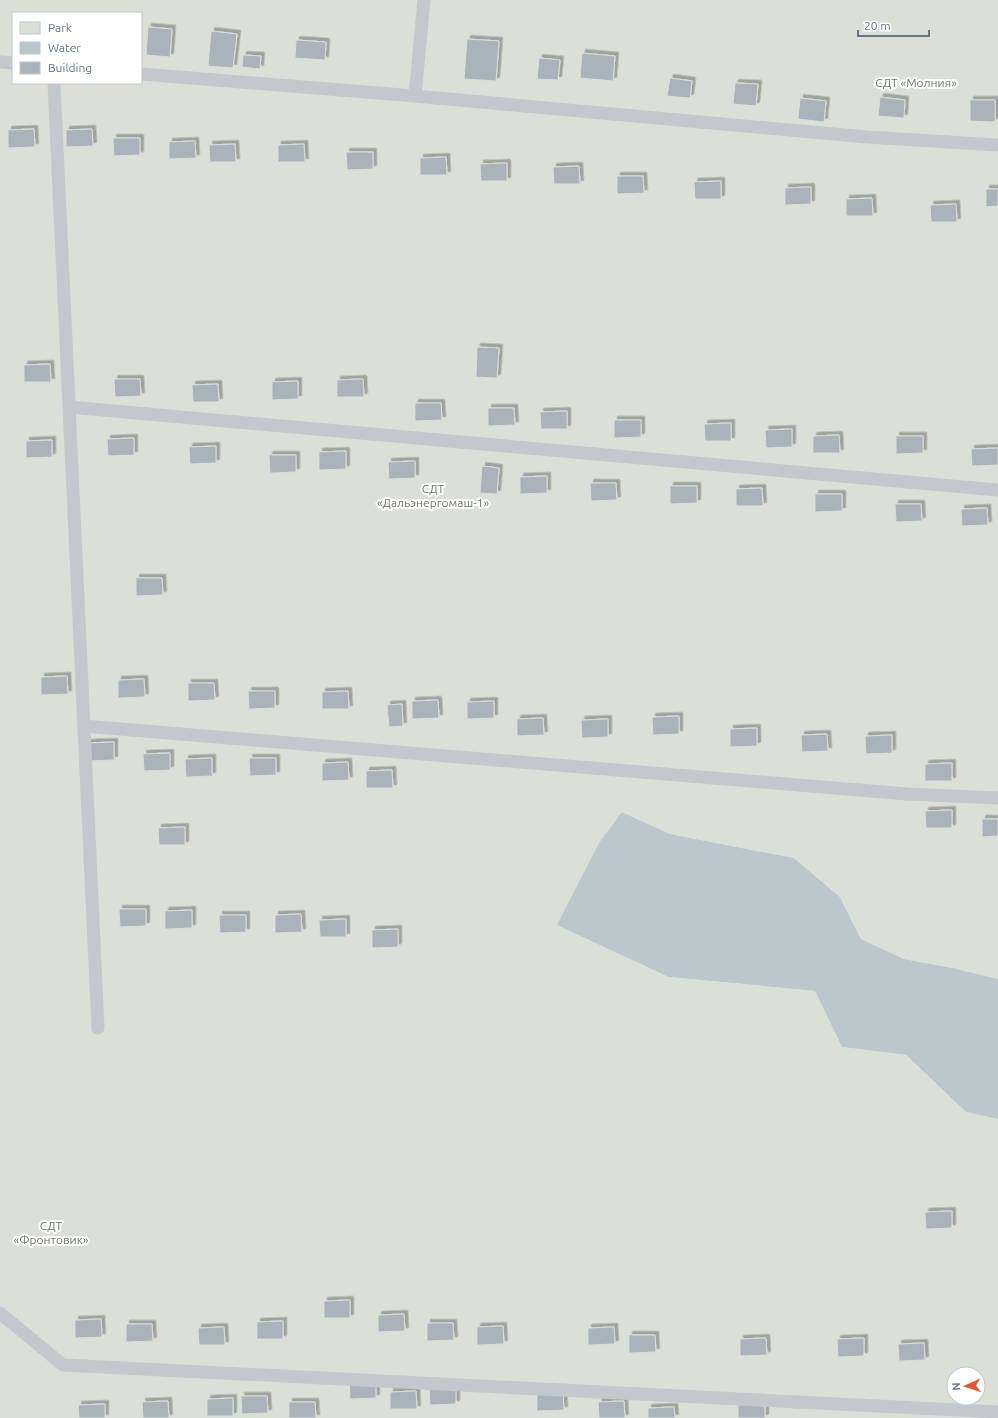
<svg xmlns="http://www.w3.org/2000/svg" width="998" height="1418" viewBox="0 0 998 1418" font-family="Ubuntu,sans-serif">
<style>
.green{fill:#dadfd7;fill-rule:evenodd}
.water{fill:#bbc7cb}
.building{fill:#aab3b9;stroke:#dcdcda;filter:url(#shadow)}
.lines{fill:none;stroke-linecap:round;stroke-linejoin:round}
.lane{stroke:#c3c8cc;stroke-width:13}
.labels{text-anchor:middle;stroke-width:4;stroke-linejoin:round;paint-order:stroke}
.park-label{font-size:12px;fill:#687a64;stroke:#fff}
</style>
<defs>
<filter id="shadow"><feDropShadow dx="3.5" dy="-3.5" stdDeviation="0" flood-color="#0004"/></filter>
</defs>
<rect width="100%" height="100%" fill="#fafaf8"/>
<!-- green -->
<path class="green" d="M0,0H998V979L953,968L904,959L861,939L840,897L794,858L670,834L622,812L669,977L815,991L842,1047L906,1055L966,1112L998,1119V1418H0ZM13,13H141V83H13ZM954,1374H978V1398H954Z"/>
<!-- water -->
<path class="water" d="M622,812L670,834L794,858L840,897L861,939L904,959L953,968L998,979V1119L966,1112L906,1055L842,1047L815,991L669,977L557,925L599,843Z"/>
<!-- building -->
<path class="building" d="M148,27L172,29L170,57L146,55Z
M211,31L237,34L233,68L208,66Z
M467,39L499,41L496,81L464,79Z
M296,40L326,42L325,60L295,58Z
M582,53L615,56L613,81L580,78Z
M243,55L261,56L260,69L242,67Z
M539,58L560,60L558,80L537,79Z
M670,78L692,81L690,98L667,96Z
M735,83L758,84L756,106L733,104Z
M880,97L905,100L904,118L878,116Z
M800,98L826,101L824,122L798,119Z
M970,100H995V122L970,121Z
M34,129L35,147L8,148V130Z
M92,129L93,146L66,147V130Z
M113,138H140V155L114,156Z
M195,141L196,158L169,159V142Z
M235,144L236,162H210L209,145Z
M304,144L305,162H278V145Z
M346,152H373V169L347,170Z
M446,157L447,175H420V158Z
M507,163V181H481L480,164Z
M579,166L580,184H554L553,167Z
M617,176H643L644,193L617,194Z
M721,181V199H695L694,182Z
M811,187V204L785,205V188Z
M986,189H998V206L986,207Z
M872,198L873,216H846V199Z
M956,204L957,222H931L930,205Z
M477,347L499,348L497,378L476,377Z
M50,364L51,382H24V365Z
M114,379H140L141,396L115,397Z
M363,379L364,397H337V380Z
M298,381V399L272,400V382Z
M218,384L219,402H193L192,385Z
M415,403H441L442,420L415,421Z
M488,408H514L515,425L488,426Z
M567,411V429H541L540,412Z
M614,420H641V437L614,438Z
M731,423V441H705L704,424Z
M792,429V447L766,448L765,430Z
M839,435L840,453H813V436Z
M896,436H923V453L896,454Z
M134,438V455L108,456L107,439Z
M52,440V457L26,458V441Z
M216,446V463L190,464L189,447Z
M998,448V465L972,466L971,449Z
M346,451V469L319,470V452Z
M269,455H296V472L270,473Z
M415,461V478L389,479L388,462Z
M482,466L499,468L497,494L480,493Z
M547,476V493L520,494V477Z
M590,483H616L617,500L591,501Z
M670,486H697V503L670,504Z
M762,488L763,506H736V489Z
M815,494H842V511L815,512Z
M895,504H921L922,521L896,522Z
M987,508L988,525L962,526L961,509Z
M136,578H162L163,595L136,596Z
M67,676L68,694L41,695V677Z
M144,679L145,697L118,698V680Z
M188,683H214L215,700L188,701Z
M248,691H275V708L249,709Z
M348,691L349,709H322V692Z
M438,700L439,718L412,719V701Z
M494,701V718L467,719V702Z
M402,704L403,726L389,727L387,705Z
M679,716V734L653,735L652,717Z
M543,718L544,735L517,736V719Z
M608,719V737L582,738L581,720Z
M757,728V746L730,747V729Z
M827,734L828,751L802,752L801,735Z
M892,735V753L866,754L865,736Z
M114,742V760L88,761L87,743Z
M170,753V770L144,771L143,754Z
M212,758V776L186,777L185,759Z
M249,758H276V775L250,776Z
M348,762L349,780L322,781V763Z
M952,763V781H925V764Z
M392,770L393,788H366V771Z
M952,810V828H926L925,811Z
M982,819H998V836L982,837Z
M185,827V845H159L158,828Z
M119,909H146V926L120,927Z
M192,910V928L165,929V911Z
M301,914L302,932L275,933V915Z
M219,915H246V932L220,933Z
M346,919V937H320L319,920Z
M398,929V947L372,948V930Z
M952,1211V1228L926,1229L925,1212Z
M350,1300V1318H324V1301Z
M404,1314L405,1331L378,1332V1315Z
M101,1319L102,1337L75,1338V1320Z
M283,1321V1339H257V1322Z
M427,1323H453L454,1340L427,1341Z
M126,1324H152L153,1341L126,1342Z
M503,1326L504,1344L477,1345V1327Z
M224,1327L225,1345H199L198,1328Z
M614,1327L615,1344L588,1345V1328Z
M629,1335H655L656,1352L629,1353Z
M766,1338L767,1355L740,1356V1339Z
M864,1338V1356L838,1357L837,1339Z
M924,1343L925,1360L899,1361L898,1344Z
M349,1381H376V1398L350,1399Z
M456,1386V1404L430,1405L429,1387Z
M416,1391L417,1409H390V1392Z
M537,1393H563L564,1410L537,1411Z
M241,1396H267L268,1413L242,1414Z
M233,1398V1416H207V1399Z
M168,1401L169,1418H143L142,1402Z
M624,1401L625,1418H599L598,1402Z
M289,1402H315L316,1418H289Z
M765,1403V1418H738V1404Z
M105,1404V1418H79L78,1405Z
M674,1407L675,1418H648V1408Z"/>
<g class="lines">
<!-- lane -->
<path class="lane" d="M0,62L13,63
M141,74L415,96L867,137L998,145
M54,83L98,1028
M415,96L424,0
M69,407L998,490
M84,726L907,794L998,798
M0,1313L63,1365L998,1412"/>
</g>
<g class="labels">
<!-- park labels -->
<g class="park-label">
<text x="916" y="87">СДТ «Молния»</text>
<text x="433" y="493">СДТ<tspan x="433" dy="14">«Дальэнергомаш-1»</tspan></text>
<text x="51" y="1230">СДТ<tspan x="51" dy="14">«Фронтовик»</tspan></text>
</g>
</g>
<!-- legend -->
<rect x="12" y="12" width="130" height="72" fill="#ffffff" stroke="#c1c8cd"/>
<rect x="20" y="22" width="20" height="12" fill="#dadfd7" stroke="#c1c8cd"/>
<text x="48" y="32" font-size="12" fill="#657683">Park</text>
<rect x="20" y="42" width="20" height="12" fill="#bbc7cb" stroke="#c1c8cd"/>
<text x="48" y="52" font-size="12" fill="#657683">Water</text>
<rect x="20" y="62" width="20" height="12" fill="#aab3b9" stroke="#c1c8cd"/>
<text x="48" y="72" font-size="12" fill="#657683">Building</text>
<!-- north arrow -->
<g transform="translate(966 1386) rotate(267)"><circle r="19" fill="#ffffff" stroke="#c1c8cd"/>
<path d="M0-3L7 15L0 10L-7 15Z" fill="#e4572e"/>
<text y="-6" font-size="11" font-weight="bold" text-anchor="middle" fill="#657683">N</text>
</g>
<!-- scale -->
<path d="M858 30v6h71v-6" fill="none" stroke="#657683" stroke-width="2"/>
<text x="864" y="30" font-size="12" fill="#657683" stroke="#ffffff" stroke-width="3" paint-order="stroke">20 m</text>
</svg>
